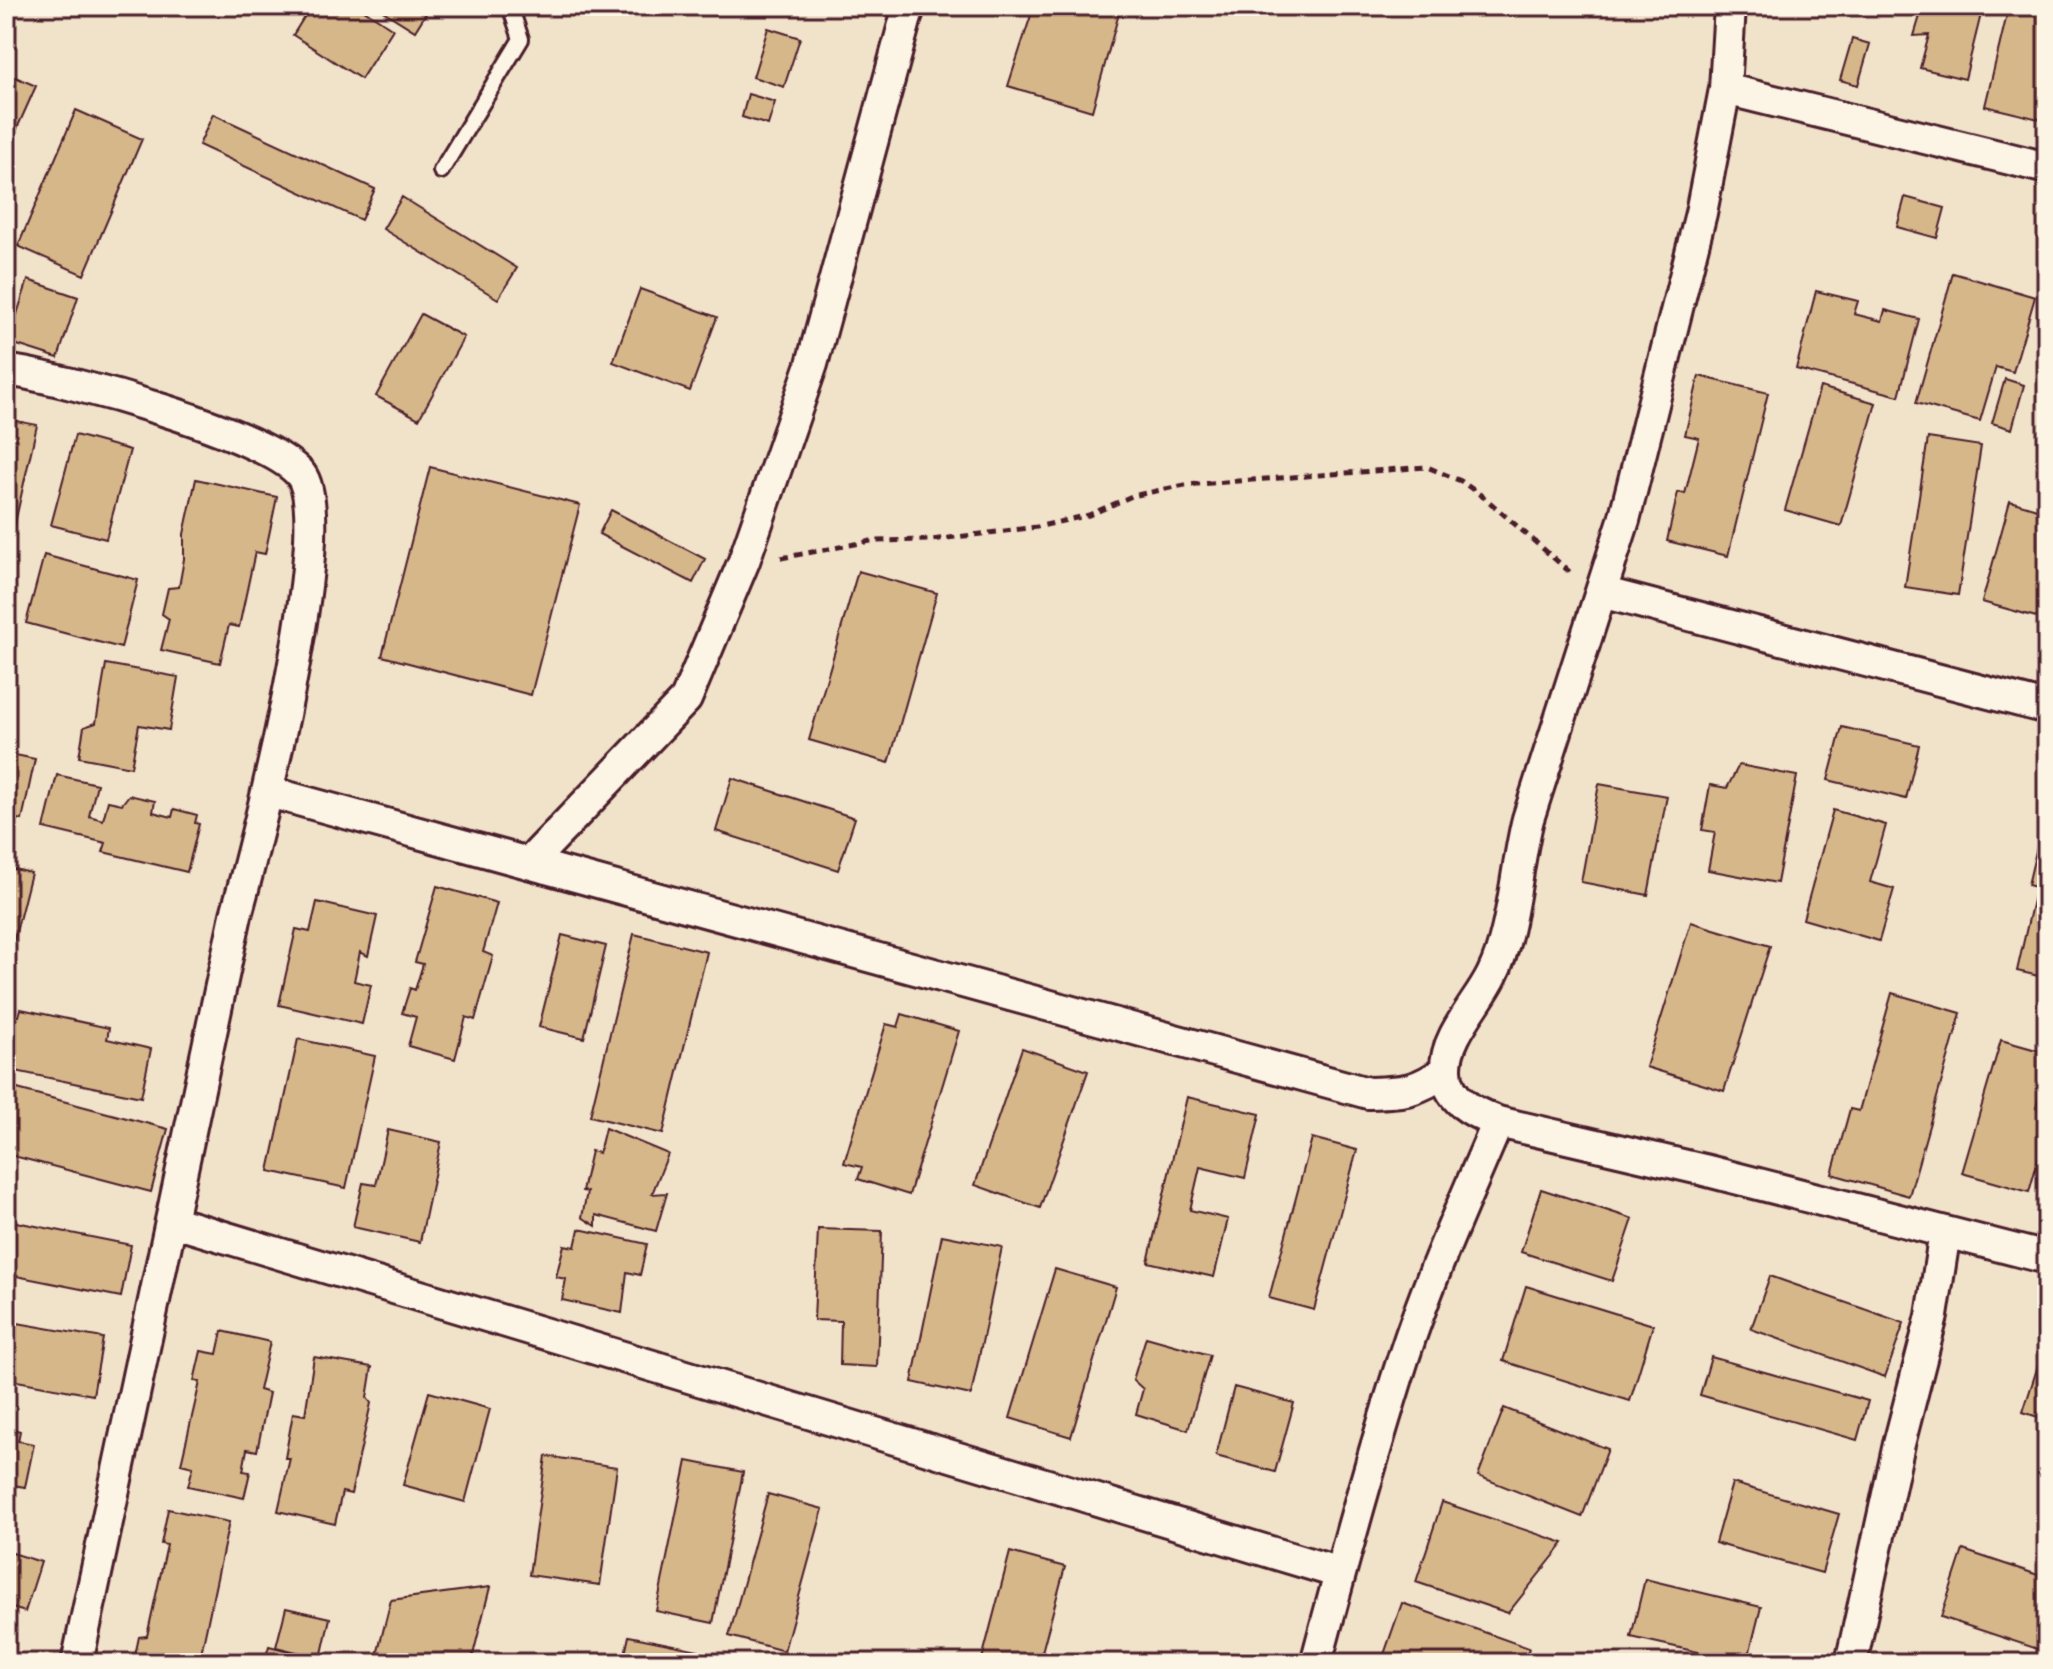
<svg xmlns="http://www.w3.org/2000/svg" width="2053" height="1669" viewBox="0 0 2053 1669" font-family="'Indie Flower',sans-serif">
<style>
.building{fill:#d6b78a;stroke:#4a1f2b;stroke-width:2}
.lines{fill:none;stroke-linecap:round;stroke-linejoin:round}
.lane-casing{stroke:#4a1f2b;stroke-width:20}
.street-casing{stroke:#4a1f2b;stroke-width:36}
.path{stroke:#4a1f2b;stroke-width:5;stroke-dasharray:8 6;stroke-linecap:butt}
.lane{stroke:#fcf5e5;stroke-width:14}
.street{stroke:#fcf5e5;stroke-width:30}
</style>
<rect width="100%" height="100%" fill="#f1e2ca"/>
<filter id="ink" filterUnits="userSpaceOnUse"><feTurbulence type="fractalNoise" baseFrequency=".0125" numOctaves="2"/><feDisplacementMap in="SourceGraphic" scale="16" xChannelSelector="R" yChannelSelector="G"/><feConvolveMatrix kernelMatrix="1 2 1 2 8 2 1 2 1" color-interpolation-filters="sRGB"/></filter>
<g filter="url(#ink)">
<!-- building -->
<path class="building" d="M311,6H358L393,29L361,79L293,35Z
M375,6H428L430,7L415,31Z
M1034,6H1121L1092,111L1008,86Z
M1923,6H1983L1965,79L1920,68L1929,35L1914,36Z
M2009,6H2047V104L2043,120L1985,106Z
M768,28L800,38L784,87L753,77Z
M1852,39L1870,44L1858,85L1840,80Z
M6,73L36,86L6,153Z
M748,94L775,102L768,125L742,117Z
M76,110L142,139L84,275L18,246Z
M213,114L375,189L361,220L199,145Z
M402,197L517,268L498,299L383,229Z
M1905,197L1945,208L1937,238L1897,227Z
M1953,273L2035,297L2013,372L1996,367L1980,421L1916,403Z
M28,280L78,297L58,358L8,342Z
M640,289L717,317L690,391L613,362Z
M1816,291L1858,301L1854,314L1882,321L1885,310L1919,319L1899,396L1796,369Z
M421,314L464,337L419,419L376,396Z
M1699,376L1768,393L1728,556L1667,541L1678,492L1685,494L1699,438L1685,435Z
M2005,379L2024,385L2012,429L1992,423Z
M1820,387L1876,403L1841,526L1785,510Z
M6,419L37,425L6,563Z
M75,435L130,450L106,539L51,525Z
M1928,438L1981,446L1958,595L1905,587Z
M430,467L580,505L531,695L382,656Z
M196,479L277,497L265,554L255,552L239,627L229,625L220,663L161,650L169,619L162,614L168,588L179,587L184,559V534Z
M2010,501L2047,512V620L1982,602Z
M611,510L705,559L693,583L599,534Z
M44,555L138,580L121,648L26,623Z
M858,571L937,593L889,763L809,740Z
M106,664L178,677L169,730L139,725L131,767L79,757L84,727L96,723Z
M1842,727L1919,745L1906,799L1828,780Z
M6,753L35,759L22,820L6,817Z
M1739,765L1797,776L1777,883L1708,870L1715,832L1702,830L1710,785L1727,788Z
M57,775L97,784L89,816L103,820L108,801L122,804L129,795L155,801L153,812L172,817L174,809L197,815L195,823L199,824L187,872L103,852L106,843L44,828Z
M732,778L855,818L838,870L716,831Z
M1599,784L1667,796L1648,895L1581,882Z
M1833,810L1886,825L1870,882L1894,889L1879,941L1803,919Z
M2047,827V978L2017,971L2036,887L2028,885L2037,847L2043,846Z
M6,867L31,873L12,948L6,947Z
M437,886L497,903L483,952L493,956L475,1020L466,1017L455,1059L408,1046L416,1017L402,1013L410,988L415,990L423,964L415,962Z
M317,902L377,916L368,956L360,952L354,981L371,985L362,1024L279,1005L296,929L310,932Z
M1691,922L1770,946L1724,1091L1646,1067Z
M634,934L707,952L663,1134L590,1116Z
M562,935L606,946L584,1038L539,1027Z
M1892,993L1961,1013L1909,1196L1832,1174L1850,1109L1859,1111Z
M21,1009L109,1028L107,1039L151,1049L141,1097L6,1069L9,1014L19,1016Z
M902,1014L959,1031L909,1195L858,1179L862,1167L844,1163L886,1024L898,1027Z
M298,1039L375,1056L346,1188L269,1171Z
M2001,1040L2047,1053V1070L2036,1108L2047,1111V1128L2029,1192L1962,1173Z
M1022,1048L1088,1071L1040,1208L975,1185Z
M6,1086L168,1129L151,1192L6,1154Z
M1187,1097L1260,1114L1245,1178L1200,1167L1190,1210L1228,1219L1214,1277L1148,1262Z
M605,1128L668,1154L652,1194L667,1193L656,1231L596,1215V1226L582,1217L587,1192L582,1191L591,1151L599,1153Z
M388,1130L441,1142L420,1242L353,1227L363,1183L376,1185Z
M1312,1138L1357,1150L1314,1310L1269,1298Z
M1541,1189L1633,1219L1612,1281L1521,1252Z
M6,1220L131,1245L121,1297L6,1274Z
M579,1229L647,1244L640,1275L627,1272L622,1313L562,1300L566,1279L556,1277L564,1245L575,1247Z
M818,1229L882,1231L877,1367L840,1365L841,1321L814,1320Z
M942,1235L1002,1247L971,1395L912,1382Z
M1055,1269L1116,1287L1071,1437L1010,1418Z
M1770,1276L1904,1323L1885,1377L1751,1329Z
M1526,1286L1653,1325L1630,1401L1503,1361Z
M6,1321L103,1338L93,1395L6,1379Z
M222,1331L270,1342L259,1390L269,1393L257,1451L247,1449L243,1471L250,1472L244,1498L188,1486L193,1467L181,1464L200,1382L194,1381L201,1351L217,1354Z
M1146,1337L1210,1355L1188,1430L1136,1414L1143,1389L1133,1380Z
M2047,1338V1420L2023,1412Z
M314,1357L372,1367L367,1398L371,1403L351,1494L342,1492L335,1524L278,1511L290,1458H285L293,1413L305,1415Z
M1711,1357L1868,1401L1857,1440L1700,1395Z
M1234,1387L1294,1403L1275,1472L1216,1456Z
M429,1392L490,1409L465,1502L403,1485Z
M1504,1408L1608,1449L1582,1517L1478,1476Z
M6,1427L20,1431L18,1441L34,1444L25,1487L13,1485L6,1519Z
M546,1456L617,1467L600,1585L529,1575Z
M687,1461L743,1472L713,1623L656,1611Z
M1732,1483L1839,1514L1822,1573L1715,1543Z
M768,1494L823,1509L784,1651L729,1636Z
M1442,1502L1564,1543L1508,1613L1416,1582Z
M168,1509L229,1522L199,1663L134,1660L139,1637L147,1636L167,1545L161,1544Z
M1963,1550L2047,1578V1652L1941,1617Z
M6,1551L41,1562L25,1612L6,1606Z
M1010,1552L1065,1567L1039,1663H981Z
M1645,1579L1761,1607L1747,1663L1631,1637Z
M490,1587L471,1663H375L391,1600Z
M1402,1603L1529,1648L1524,1663H1381Z
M286,1608L330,1618L321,1658L276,1647Z
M629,1636L698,1650L695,1663H623Z
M269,1646L321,1659L320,1663H264Z"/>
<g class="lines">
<defs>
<path id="lane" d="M441,171L521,39L510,6"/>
<path id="street" d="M1730,6L1725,89L1701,213L1624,520L1528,819C1516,866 1513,934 1492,975C1478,1004 1445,1036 1446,1069C1446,1100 1474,1113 1498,1122L1704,1170L2047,1258
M1725,89L2047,168
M6,370C62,378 269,433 301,475C338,524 255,846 236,915L77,1663
M1601,592L2047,708
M269,792L1368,1093C1403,1092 1417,1092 1446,1070
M529,863L686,699L744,561L812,364L909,6
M171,1221L1340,1573
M1316,1663C1343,1561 1371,1459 1403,1359C1429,1278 1465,1200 1498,1122
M1851,1663L1899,1444L1932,1316L1945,1232"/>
</defs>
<!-- lane casing -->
<use href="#lane" class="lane-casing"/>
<!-- street casing -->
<use href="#street" class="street-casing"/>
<!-- path -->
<path class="path" d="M781,558L871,541L932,540L1037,527L1089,515L1132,496L1185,485L1427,467L1461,481L1486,499L1572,574"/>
<!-- lane -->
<use href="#lane" class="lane"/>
<!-- street -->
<use href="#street" class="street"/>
</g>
</g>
<!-- margin -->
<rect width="2053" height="1669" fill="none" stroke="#fcf5e5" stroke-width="32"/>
<rect x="16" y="16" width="2021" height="1637" fill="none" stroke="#4a1f2b" stroke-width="3" filter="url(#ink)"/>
</svg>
